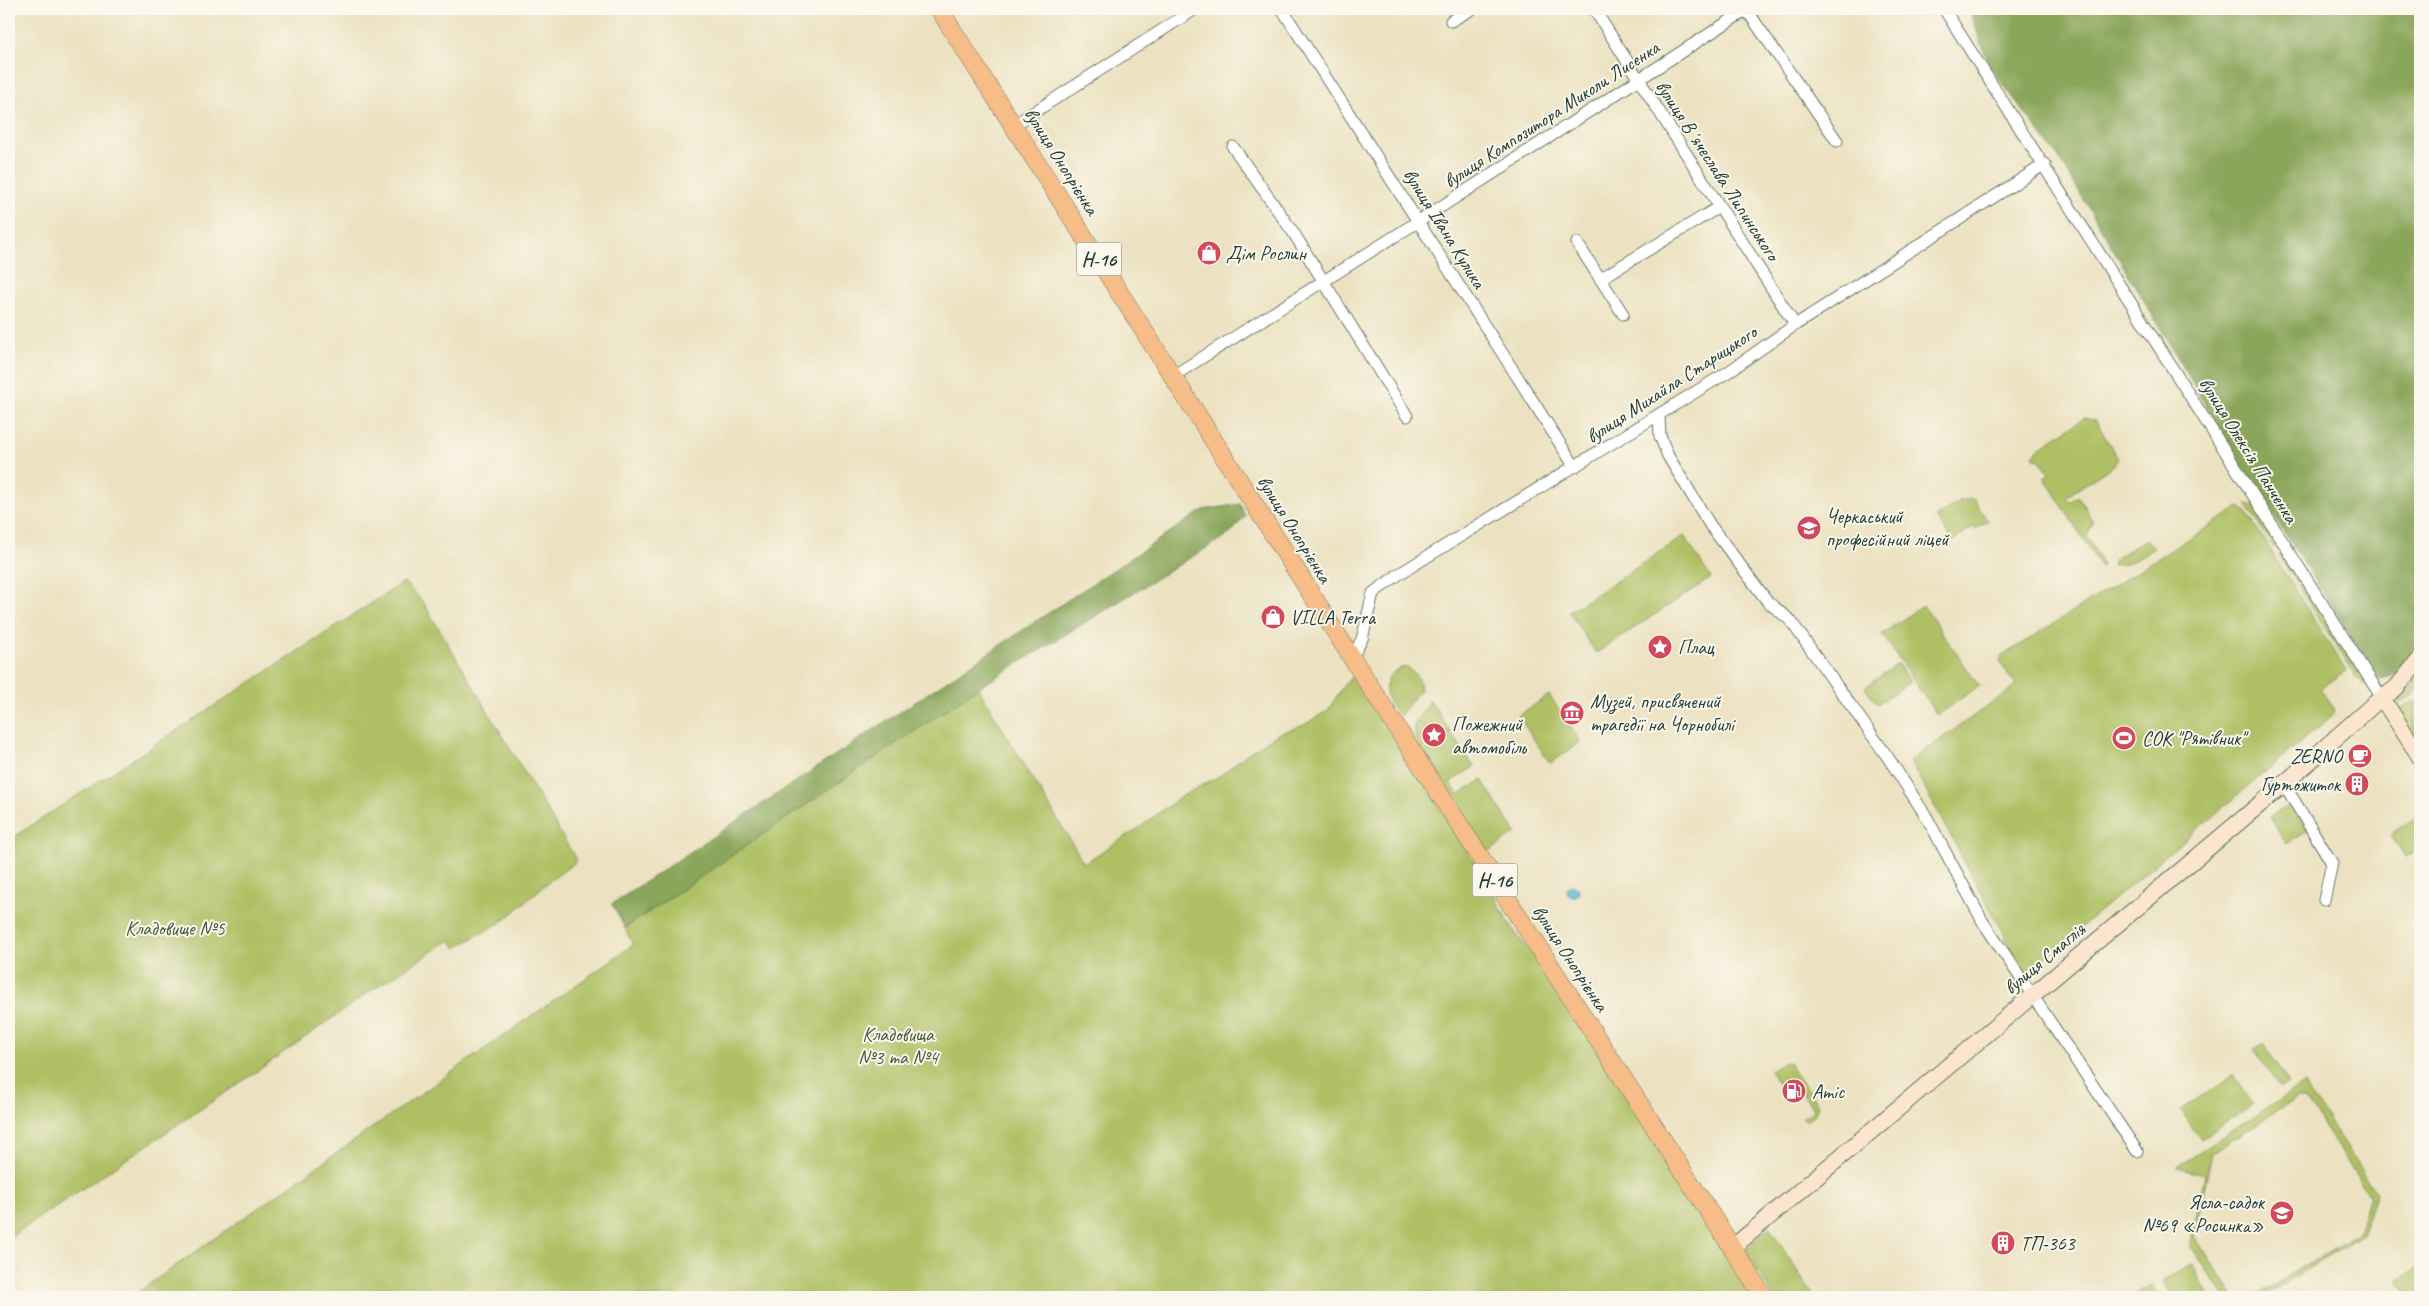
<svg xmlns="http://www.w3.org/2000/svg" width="2429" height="1306" viewBox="0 0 2429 1306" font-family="Caveat,sans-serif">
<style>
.green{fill:#aec064;stroke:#667e4c}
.forest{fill:#8aa65a;stroke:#547247}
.water{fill:#46aec6;stroke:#32767d}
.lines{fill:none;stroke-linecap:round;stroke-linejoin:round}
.street-casing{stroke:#677765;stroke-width:13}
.secondary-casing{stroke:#677765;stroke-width:18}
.primary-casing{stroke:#677765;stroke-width:19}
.street{stroke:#fff;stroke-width:11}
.secondary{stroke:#fce5cf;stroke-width:16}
.primary{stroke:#f7bd88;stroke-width:18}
.labels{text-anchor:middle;stroke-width:4;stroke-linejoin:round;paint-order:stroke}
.shield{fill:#fbf7ec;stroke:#61756b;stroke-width:1}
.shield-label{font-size:19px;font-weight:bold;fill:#1f3d34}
.street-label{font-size:20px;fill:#1f3d34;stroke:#fbf7ec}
.poi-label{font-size:20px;fill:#1f3d34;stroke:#fbf7ec;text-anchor:start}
.park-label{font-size:20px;fill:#435e40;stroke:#fbf7ec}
</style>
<rect width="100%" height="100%" fill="#fbf7ec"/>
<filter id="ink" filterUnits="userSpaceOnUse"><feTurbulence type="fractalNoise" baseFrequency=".02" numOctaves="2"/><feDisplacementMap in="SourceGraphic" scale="10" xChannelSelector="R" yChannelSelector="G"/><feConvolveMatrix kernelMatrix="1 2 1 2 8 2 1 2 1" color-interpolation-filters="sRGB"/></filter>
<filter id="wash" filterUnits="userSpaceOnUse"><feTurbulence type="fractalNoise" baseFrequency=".0096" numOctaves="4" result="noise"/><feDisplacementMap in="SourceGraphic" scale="20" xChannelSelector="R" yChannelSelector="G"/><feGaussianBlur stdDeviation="1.12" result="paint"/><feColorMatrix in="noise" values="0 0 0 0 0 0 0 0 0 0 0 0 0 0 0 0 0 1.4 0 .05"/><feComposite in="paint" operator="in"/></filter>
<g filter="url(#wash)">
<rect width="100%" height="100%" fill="#ece2c1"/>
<!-- green -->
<path class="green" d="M2084,418L2096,421L2118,459L2114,465L2066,497L2070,502L2078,496L2093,522L2087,536L2103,565L2101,567L2044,477L2049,474L2041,461L2033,457L2038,449Z
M1973,499L1988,521L1975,529L1973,527L1952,541L1936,517L1960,501Z
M2246,504L2255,506L2277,543L2274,548Z
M2238,508L2246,511L2346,671L2320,689L2335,710L2333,715L2025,974L1910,761L2016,686L2000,663L2002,656Z
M1684,536L1711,578L1596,653L1569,612Z
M2144,540H2147L2154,548L2127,564L2112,565L2114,559Z
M2282,554L2286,555L2368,683L2369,688L2356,677L2278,555Z
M404,582L423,602L577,861L546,884L506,919L456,948L450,940L372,990L256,1072L9,1238V840Z
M1923,605L1979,686L1937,715L1882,634Z
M1898,664L1910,682L1877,704L1865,687Z
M1403,667C1413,668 1420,679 1421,688L1400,716C1383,700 1378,678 1403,667Z
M2420,671V688L2397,707L2395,699L2411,689L2415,678Z
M1354,674L1491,887C1503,917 1520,942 1542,965L1756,1297H131L633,945L625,928L978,688L1084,863L1136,830L1182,796L1221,775L1248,753L1278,734L1304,725L1328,710L1344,685Z
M1549,695L1581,742L1550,763L1518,716Z
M2420,697V743C2415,731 2409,706 2420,697Z
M1430,700L1451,733L1415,723Z
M2414,700C2412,712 2416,726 2413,736L2398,711Z
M1414,725L1426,728L1425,736L1443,741L1445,733L1453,735L1474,767L1450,782L1458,795L1482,780L1516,833L1490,851L1486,850L1422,753L1416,741Z
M2291,804L2308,830L2286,844L2270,817Z
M2420,815V849L2405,858L2390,834Z
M2263,1043L2289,1084L2280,1089L2254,1049Z
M1785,1062L1789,1063L1818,1105L1815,1114L1805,1122L1802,1118L1814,1110L1795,1083L1783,1091L1770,1071Z
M2233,1075L2253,1104L2200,1139L2181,1110Z
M2304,1084L2376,1193L2362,1235L2270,1292L2258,1297H2248L2272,1286L2352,1237L2360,1229L2370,1196L2305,1098H2297L2212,1153L2194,1236L2234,1297H2225L2190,1245L2205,1174L2177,1167Z
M1769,1227L1814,1297H1774L1748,1257L1746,1251L1748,1247Z
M2193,1264L2209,1294L2203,1297H2173L2164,1280Z
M2418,1267L2420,1271V1297H2408L2397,1280Z
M2153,1284L2161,1297H2130Z"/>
<!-- forest -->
<path class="forest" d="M1969,9H2420V644C2407,664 2404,676 2378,679L2244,469L2059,158L1990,67Z
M1240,504L1245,516L1231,533L978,688L625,928L612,904L1203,510Z"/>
<!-- water -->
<path class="water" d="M1567 891a6 6 0 1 1 12 0a6 6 0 1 1-12 0Z"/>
</g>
<g filter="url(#ink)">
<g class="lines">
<defs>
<path id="street" d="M1282,9L1575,467
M1594,9L1795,325
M1746,9L1837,141
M1944,9L2382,698
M1451,21L1472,9
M1014,125L1195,9
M1233,147L1293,232L1407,416
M1577,243L1623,314
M1600,279L1719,207
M1173,376L1419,221L1748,9
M1659,416L1660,436L1668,456L1710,525L1768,602L1790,620L1889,759L1926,816L1983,922L2137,1151
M1352,658L1362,639L1373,593L1399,574L1728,372L1795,325L2045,164
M2284,784L2332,863L2324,900"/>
<path id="secondary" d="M2382,698L2420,757
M1732,1248L2284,784L2374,704L2396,688L2420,659"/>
<path id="primary" d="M939,9L1359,669L1764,1297"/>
</defs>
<!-- street casing -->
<use href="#street" class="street-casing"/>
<!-- secondary casing -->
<use href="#secondary" class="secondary-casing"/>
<!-- primary casing -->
<use href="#primary" class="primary-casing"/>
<!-- street -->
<use href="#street" class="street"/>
<!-- secondary -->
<use href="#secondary" class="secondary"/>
<!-- primary -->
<use href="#primary" class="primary"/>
</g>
</g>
<!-- icons -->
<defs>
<symbol id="shop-disc" viewBox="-11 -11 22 22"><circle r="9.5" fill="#d1495b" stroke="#fbf7ec"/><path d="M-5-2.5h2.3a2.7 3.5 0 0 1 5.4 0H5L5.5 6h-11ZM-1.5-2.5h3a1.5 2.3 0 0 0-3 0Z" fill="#fff"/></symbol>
<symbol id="university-disc" viewBox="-11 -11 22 22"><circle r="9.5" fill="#d1495b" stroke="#fbf7ec"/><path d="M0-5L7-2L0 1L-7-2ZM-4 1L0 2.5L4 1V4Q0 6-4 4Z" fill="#fff"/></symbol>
<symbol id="sight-disc" viewBox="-11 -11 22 22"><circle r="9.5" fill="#d1495b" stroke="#fbf7ec"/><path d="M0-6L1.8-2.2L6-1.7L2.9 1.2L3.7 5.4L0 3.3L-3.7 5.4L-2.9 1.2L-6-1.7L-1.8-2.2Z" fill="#fff"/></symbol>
<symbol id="museum-disc" viewBox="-11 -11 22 22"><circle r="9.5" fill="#d1495b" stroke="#fbf7ec"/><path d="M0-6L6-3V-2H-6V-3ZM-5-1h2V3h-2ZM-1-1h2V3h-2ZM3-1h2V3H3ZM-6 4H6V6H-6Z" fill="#fff"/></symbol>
<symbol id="stadium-disc" viewBox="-11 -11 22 22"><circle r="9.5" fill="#d1495b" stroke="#fbf7ec"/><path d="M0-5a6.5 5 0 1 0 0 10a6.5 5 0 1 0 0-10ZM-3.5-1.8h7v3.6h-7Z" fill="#fff"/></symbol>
<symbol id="cafe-disc" viewBox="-11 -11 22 22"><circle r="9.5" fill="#d1495b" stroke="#fbf7ec"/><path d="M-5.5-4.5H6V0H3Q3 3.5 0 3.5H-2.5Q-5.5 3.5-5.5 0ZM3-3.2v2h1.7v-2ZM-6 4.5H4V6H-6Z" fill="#fff"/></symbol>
<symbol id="building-disc" viewBox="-11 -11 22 22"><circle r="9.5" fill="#d1495b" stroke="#fbf7ec"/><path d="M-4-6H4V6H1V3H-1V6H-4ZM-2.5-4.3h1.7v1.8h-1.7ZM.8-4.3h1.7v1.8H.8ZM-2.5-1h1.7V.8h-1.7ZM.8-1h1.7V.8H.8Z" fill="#fff"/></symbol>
<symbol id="fuel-disc" viewBox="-11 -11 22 22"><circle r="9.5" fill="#d1495b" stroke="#fbf7ec"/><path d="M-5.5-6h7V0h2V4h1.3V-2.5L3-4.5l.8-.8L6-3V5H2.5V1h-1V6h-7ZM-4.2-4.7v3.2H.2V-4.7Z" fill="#fff"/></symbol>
<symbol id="school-disc" viewBox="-11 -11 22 22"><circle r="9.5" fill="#d1495b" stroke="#fbf7ec"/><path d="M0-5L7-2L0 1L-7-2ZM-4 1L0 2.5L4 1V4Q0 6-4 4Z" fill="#fff"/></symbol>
</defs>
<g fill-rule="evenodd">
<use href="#shop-disc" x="1195" y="239" width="28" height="28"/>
<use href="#university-disc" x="1795" y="514" width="28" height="28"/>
<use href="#shop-disc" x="1259" y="603" width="28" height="28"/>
<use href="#sight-disc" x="1646" y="633" width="28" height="28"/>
<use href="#museum-disc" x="1558" y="699" width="28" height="28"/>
<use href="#sight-disc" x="1420" y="721" width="28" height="28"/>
<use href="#stadium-disc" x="2110" y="724" width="28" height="28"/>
<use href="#cafe-disc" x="2346" y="742" width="28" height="28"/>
<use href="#building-disc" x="2343" y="770" width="28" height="28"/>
<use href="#fuel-disc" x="1780" y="1077" width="28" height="28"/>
<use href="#school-disc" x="2268" y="1199" width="28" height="28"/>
<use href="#building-disc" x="1989" y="1229" width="28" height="28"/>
</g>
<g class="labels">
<!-- shield labels -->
<g class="shield">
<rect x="1076.5" y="242.5" width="45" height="33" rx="4"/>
<rect x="1472.5" y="863.5" width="45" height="33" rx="4"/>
</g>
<g class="shield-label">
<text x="1099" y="266">Н-16</text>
<text x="1495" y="887">Н-16</text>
</g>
<!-- street labels -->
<g class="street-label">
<text transform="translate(1551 114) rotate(-33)" y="7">вулиця Композитора Миколи Лисенка</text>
<text transform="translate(1062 161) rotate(58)" y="7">вулиця Онопрієнка</text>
<text transform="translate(1718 170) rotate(57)" y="7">вулиця Вʼячеслава Липинського</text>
<text transform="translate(1445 228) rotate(58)" y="7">вулиця Івана Кулика</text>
<text transform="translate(1671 384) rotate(-33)" y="7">вулиця Михайла Старицького</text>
<text transform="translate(2249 450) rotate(58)" y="7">вулиця Олексія Панченка</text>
<text transform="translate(1295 529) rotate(58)" y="7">вулиця Онопрієнка</text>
<text transform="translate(1571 958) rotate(57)" y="7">вулиця Онопрієнка</text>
<text transform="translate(2044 958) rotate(-40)" y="7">вулиця Смаглія</text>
</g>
<!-- poi labels -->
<g class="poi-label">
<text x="1226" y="260">Дім Рослин</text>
<text x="1826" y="523">Черкаський<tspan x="1826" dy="23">професійний ліцей</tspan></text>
<text x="1290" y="624">VILLA Terra</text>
<text x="1678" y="654">Плац</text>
<text x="1590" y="708">Музей, присвячений<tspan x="1590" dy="23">трагедії на Чорнобилі</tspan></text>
<text x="1452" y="731">Пожежний<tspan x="1452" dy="23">автомобіль</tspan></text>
<text x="2142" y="745">СОК "Рятівник"</text>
<text x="2342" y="763" text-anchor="end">ZERNO</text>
<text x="2340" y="791" text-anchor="end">Гуртожиток</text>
<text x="1812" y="1098">Amic</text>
<text x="2264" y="1209" text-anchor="end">Ясла-садок<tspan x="2264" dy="23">№69 «Росинка»</tspan></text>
<text x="2020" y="1250">ТП-363</text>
</g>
<!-- park labels -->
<g class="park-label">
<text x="175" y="935">Кладовище №5</text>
<text x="898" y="1041">Кладовища<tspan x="898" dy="23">№3 та №4</tspan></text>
</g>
</g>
<!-- margin -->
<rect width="2429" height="1306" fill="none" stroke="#fbf7ec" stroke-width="30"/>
</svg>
